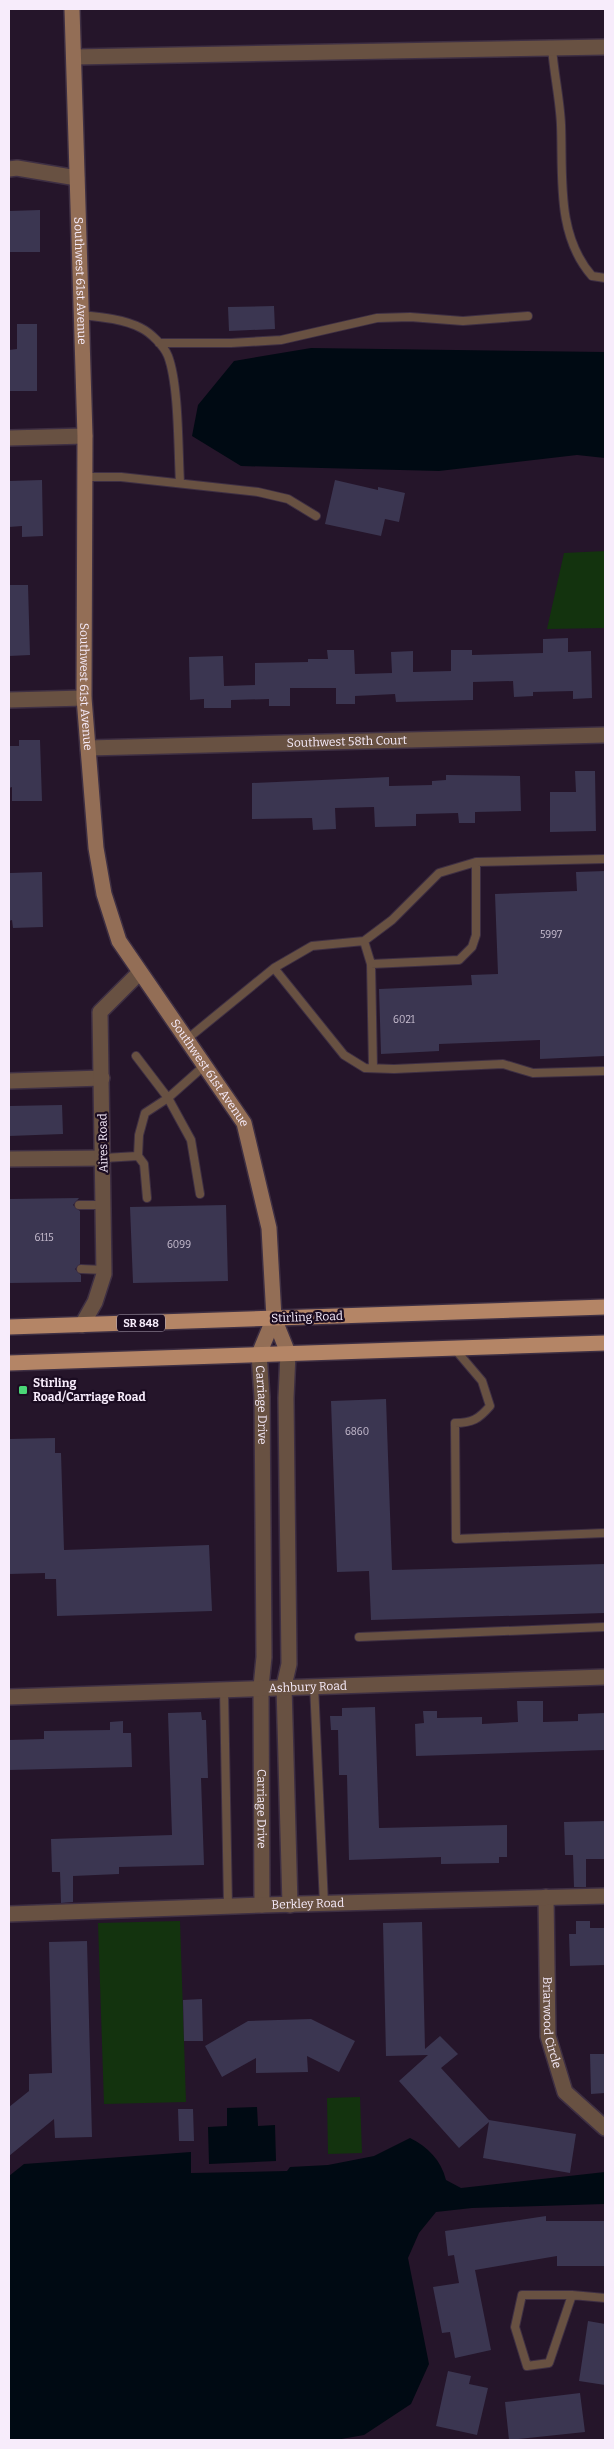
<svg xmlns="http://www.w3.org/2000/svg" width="614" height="2449" viewBox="0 0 614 2449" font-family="Bitter,serif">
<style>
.green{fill:#13330e}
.water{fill:#000a13}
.building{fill:#3b3651}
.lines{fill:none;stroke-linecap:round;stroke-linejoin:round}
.lane-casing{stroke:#3e2f43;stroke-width:10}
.street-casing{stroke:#3e2f43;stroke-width:18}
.secondary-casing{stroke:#3e2f43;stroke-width:18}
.primary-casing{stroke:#3e2f43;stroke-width:18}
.lane{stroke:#685142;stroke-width:8}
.street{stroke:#685142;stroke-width:15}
.secondary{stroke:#936e56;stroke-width:15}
.primary{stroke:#b48566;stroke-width:15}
.poi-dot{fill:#4bd677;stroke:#1b0c21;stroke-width:2}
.labels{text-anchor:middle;stroke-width:4.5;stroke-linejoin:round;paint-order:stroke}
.number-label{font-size:10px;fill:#c8bed0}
.shield{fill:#1b0c21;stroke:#b5a9ba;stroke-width:1}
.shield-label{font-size:11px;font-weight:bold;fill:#f7ecfb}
.street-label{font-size:12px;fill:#f7ecfb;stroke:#1b0c21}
.poi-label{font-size:12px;font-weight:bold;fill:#f7ecfb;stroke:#1b0c21;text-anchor:start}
</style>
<rect width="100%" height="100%" fill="#25152a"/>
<!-- green -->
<path class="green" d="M605,551V628L547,629L564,553Z
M180,1921L186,2102L104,2104L98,1923Z
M360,2097L362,2153L328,2154L327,2098Z"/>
<!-- water -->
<path class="water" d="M311,348L605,352V458L577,455L439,471L241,466L192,436L198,405L234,361Z
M257,2107L258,2126L275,2125L276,2161L209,2164L208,2127L227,2126V2108Z
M410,2138C428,2147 441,2160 446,2180L461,2188L605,2172V2204L472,2208L436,2212L419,2233L408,2258L429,2364L411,2404L364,2435L336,2440H9V2176L24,2164L191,2152V2173L287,2171L290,2167L328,2165L374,2156Z"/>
<!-- building -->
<path class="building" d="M40,210V252H9V211Z
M274,306L275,329L229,331L228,307Z
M17,324H37V391H9V350L17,349Z
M42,480L43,536L22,537V526L9,527V481Z
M335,480L378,490V487L405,493L399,522L385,519L381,536L325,524Z
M9,585H28L30,655L9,656Z
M568,638V652L591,651L592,698L573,699V691L533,692V696L514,697L513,681L473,682V700L396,702L395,694L355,696V704H336V688H290V706H269V699L231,700V708H204V699L190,700L189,657L223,656L224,686L255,685V663L308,662V659H328L327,650H354L355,674L392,673L391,652L413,651V672L451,671V650H472V655L543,653V639Z
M19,740H40L42,801H12V787L9,788V746H19Z
M575,771H595L596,831L550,832V792H576Z
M446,775L520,776L521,811L475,812V823H459L458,813L416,814V826L375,827L374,807L335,808L336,829L313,830L312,818L252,819V783L389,777V786L432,785V781L446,780Z
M605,871V1056L540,1059V1040L439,1044V1051L381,1054L379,989L472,985L471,975L498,974L495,894L577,891L576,872Z
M42,872L43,927L13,928L12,920L9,921L10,873Z
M62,1105L63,1134L9,1136V1106Z
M79,1198L73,1205L80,1211V1264L75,1269L81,1275V1282L9,1283V1199Z
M226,1205L228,1281L133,1283L130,1207Z
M386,1399L392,1570L605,1564V1613L371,1620L369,1571L337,1572L331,1401Z
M55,1438V1453H61L64,1550L209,1545L212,1611L57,1616L56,1579H45V1573L9,1574V1439Z
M517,1701H543V1722L578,1721V1714L605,1713V1750L416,1756L415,1724L424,1723L423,1711H437V1718L482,1717V1724L518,1722Z
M375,1707L379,1828L507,1825V1857H499V1863L441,1864V1857L349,1860L347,1775H339L338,1730H331L330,1716H342V1708Z
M201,1712L202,1720H206L208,1778H201L204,1865L119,1867V1874L73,1876V1902L61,1903L60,1872H52L51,1839L172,1835L168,1713Z
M123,1721V1733H131L132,1767L9,1770V1740L44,1739V1731L110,1730V1722Z
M605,1821V1859H586V1887H574L573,1855H565L564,1822Z
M576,1921H590V1928H605V1965L570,1966L569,1934H576Z
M422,1922L425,2049L440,2036L458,2054L441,2068L489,2120L576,2134L570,2173L483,2158L489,2122L459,2148L399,2081L428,2055L386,2056L383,1923Z
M87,1941L92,2137L55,2138L54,2119L9,2156V2107L29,2091V2074L52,2073L49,1942Z
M202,1999L203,2041H184L183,2000Z
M311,2019L355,2041L339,2072L307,2056L308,2072L256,2073V2058L222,2077L205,2046L248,2021Z
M590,2054H605V2093L591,2094Z
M178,2109H193L194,2141H179Z
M546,2216V2221H605V2266H557V2256L475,2270L491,2350L455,2358L450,2332L442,2333L433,2287L459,2283L454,2255L448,2256L445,2231Z
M588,2321L605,2324V2385L579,2381Z
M448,2371L471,2376L469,2384L488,2388L477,2435L436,2426Z
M580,2393L585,2432L509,2440L505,2402Z"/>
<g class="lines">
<defs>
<path id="lane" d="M552,48C554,74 560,100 561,125C563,177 556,235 592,276L605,278
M81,315C101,317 124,319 141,328C151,333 164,346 168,356C179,385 178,449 180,483
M159,343H231L281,340L377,318L410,317L463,321L528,316
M85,477H121L258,492L288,499L316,516
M364,941L371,964L373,1068
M371,964L459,960L472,947L476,935V862
M274,968L312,946L364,941L392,920L439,873L476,862L605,859
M186,1040L274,968L344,1055L365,1068L394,1069L503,1064L533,1073L605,1071
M136,1056L168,1098L191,1140L200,1194
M104,1158L138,1156
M147,1198L144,1164L138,1156L139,1135L145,1113L168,1098L204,1066
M79,1205H104
M81,1269L104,1270
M454,1348L482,1381L490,1406C479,1419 472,1423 455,1423L456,1539L605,1533
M359,1637L605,1627
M314,1685L324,1904
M224,1689L228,1906
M522,2295H572L549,2363L527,2366L515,2327Z
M572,2295L605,2298"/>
<g id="street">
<path d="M74,57L605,47"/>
<path d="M9,169L17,168L77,178"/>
<path d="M9,438L85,436"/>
<path d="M9,700L84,698"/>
<path id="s1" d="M88,748L605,735"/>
<path d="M9,1081L102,1078"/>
<path d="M9,1159L104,1158"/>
<path d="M82,1325L95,1302L104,1274L100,1012L139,973"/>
<path d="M288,1353L286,1398L289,1664L284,1686L290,1905"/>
<path id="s2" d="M259,1354L262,1397L264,1657L261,1687L262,1905"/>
<path id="s3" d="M9,1697L605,1677"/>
<path id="s4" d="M546,1897L548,2036L565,2092L605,2128"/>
<path id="s5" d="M9,1914L262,1905L605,1896"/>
</g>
<g id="secondary">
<path id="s6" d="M72,9L85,436L84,698L96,848L104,894L119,941L244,1123L269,1228L274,1318L288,1353"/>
<path d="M259,1354L274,1318"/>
</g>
<path id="primary" d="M9,1327L605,1307
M9,1363L605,1343"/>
</defs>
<!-- lane casing -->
<use href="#lane" class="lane-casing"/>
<!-- street casing -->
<use href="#street" class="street-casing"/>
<!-- secondary casing -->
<use href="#secondary" class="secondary-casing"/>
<!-- primary casing -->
<use href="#primary" class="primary-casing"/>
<!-- lane -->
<use href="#lane" class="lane"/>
<!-- street -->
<use href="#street" class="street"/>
<!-- secondary -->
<use href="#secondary" class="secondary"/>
<!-- primary -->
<use href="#primary" class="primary"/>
</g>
<!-- markers -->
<rect class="poi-dot" x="18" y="1385" width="10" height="10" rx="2.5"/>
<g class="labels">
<!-- number labels -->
<g class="number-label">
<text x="551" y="938">5997</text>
<text x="404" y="1023">6021</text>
<text x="44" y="1241">6115</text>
<text x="179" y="1248">6099</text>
<text x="357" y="1435">6860</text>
</g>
<!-- shield labels -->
<rect class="shield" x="117" y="1314.5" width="48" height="17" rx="4"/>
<g class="shield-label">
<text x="141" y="1327">SR 848</text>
</g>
<!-- street labels -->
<g class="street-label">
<text dy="4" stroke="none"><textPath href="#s6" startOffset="272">Southwest 61st Avenue</textPath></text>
<text dy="4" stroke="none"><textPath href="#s6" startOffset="678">Southwest 61st Avenue</textPath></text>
<text dy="4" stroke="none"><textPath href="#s1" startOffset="259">Southwest 58th Court</textPath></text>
<text dy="4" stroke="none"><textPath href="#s6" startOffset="1096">Southwest 61st Avenue</textPath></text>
<text transform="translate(103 1143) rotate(-91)" y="4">Aires Road</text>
<text transform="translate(307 1317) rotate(-2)" y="4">Stirling Road</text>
<text dy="4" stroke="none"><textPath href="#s2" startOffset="51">Carriage Drive</textPath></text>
<text dy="4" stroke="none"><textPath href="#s3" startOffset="299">Ashbury Road</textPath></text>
<text dy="4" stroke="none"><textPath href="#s2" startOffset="455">Carriage Drive</textPath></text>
<text dy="4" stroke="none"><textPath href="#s5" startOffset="299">Berkley Road</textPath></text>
<text dy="4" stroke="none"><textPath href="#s4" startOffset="126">Briarwood Circle</textPath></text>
</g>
<!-- poi labels -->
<g class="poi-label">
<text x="33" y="1387">Stirling<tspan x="33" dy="14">Road/Carriage Road</tspan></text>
</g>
</g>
<!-- border -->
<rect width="614" height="2449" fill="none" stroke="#f7ecfb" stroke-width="20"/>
</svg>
